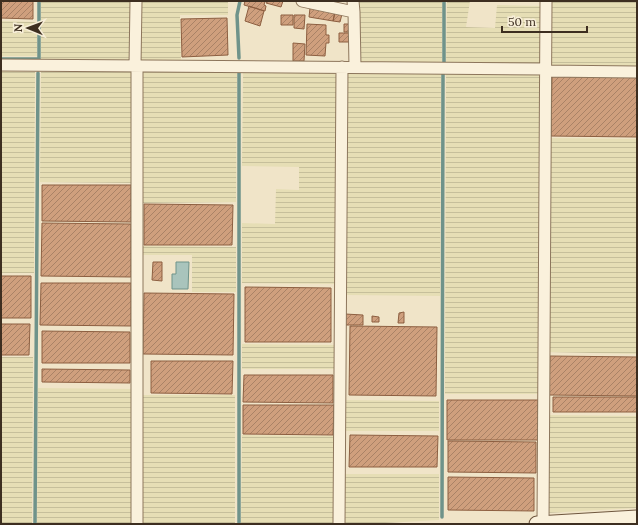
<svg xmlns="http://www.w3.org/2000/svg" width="638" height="525" viewBox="0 0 638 525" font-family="Lora,serif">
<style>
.farmland{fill:url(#farmland-rules)}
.water{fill:#a9c4bc;stroke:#6f938a}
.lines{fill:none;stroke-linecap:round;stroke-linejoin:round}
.stream{stroke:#6f938a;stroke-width:3.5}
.building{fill:url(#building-hatch);stroke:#8d5f41}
.street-casing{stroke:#8d765c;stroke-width:13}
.secondary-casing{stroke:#6f573f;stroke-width:17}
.street{stroke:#faf1dc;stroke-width:11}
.secondary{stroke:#faf1dc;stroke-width:15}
</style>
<defs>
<pattern id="farmland-rules" width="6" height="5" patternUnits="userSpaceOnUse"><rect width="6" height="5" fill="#e6deb5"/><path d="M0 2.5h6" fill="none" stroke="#c6bf9b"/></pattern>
<pattern id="building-hatch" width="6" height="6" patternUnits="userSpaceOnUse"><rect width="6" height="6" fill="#cf9f7d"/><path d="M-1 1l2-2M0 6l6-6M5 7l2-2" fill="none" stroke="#a98266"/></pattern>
</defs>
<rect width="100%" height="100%" fill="#f0e4c8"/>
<!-- farmland -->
<path class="farmland" d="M41,1H132L131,59L126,62H41Z
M140,1H228V15H180L181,63H144L140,58Z
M356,1H442V64L362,63L358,59Z
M447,1H470L466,27L495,28L497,5L541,6V61L536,66L446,64Z
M549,1H637V70L552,69L548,65Z
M1,21L37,22V56H1Z
M130,70L134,74V183L40,182L41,72Z
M144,70L237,71L236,202L140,203L141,74Z
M1,71L35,72L34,273H1Z
M243,71L333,72L338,78L337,284L242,283V223L275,224L276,189L299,190V167L242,166Z
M349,72H441L440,296L344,295L345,77Z
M446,72L538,73L542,77L541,394H445Z
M549,138L637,139V354L548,352Z
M140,246L236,247V292H192V255H140Z
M242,344L337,345L336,369H242Z
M1,357H33L32,524H1Z
M38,388L133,389L132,524H37Z
M140,395H235V524H140Z
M343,400L439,401V431H343Z
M547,415L637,416V508L547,513Z
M242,435L336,436L335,524H241Z
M343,474H439V520L367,524H342Z"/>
<!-- water -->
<path class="water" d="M176,262H189L188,289H172V274H176Z"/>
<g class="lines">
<!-- stream -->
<path class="stream" d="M239,58L237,15L240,1
M1,59H39V1
M444,63V1
M442,517L443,74
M35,524L38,73
M239,524V73"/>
</g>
<!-- building -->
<path class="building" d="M1,1H33V19L1,18Z
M245,1H265L264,5L266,6L265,11L244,5Z
M267,1H283L281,7L266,3Z
M249,6L264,11L260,26L245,21Z
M310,8L335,12L333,21L309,17Z
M335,12L342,14L340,22L333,21Z
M281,15H293V25H281Z
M294,15H305L304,29L294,28Z
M227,18L228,55L182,57L181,19Z
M307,24L326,25V35H329V43H326L325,56L306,55Z
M344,24H351V32H344Z
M339,33H351V42H339Z
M293,43L305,44L304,61H293Z
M552,76L637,77V137L551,136Z
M42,185H131V222L42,221Z
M144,204L233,205L232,245H144Z
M42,223L131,224V277L41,276Z
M153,262H162V281L152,280Z
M1,276H31V318H1Z
M41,283H131V326L40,325Z
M245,287L331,288V342H245Z
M144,293L234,294L233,355L143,354Z
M404,312V323H398L399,313Z
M345,314L363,315V325H345Z
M372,316L379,317V322H372Z
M1,324H30L29,355H1Z
M350,326L437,327L436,396L349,395Z
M42,331L130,332V363H42Z
M550,356L637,357V396L549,395Z
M151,361H233L232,394L151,393Z
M42,369L130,370V383L42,382Z
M244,375H333V403L243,402Z
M553,397H637V412H553Z
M447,400H538V440H447Z
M243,405H334L333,435L243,434Z
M350,435L438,436L437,467H349Z
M448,441L536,442V473L448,472Z
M448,477L534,478V511L448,510Z"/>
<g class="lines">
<defs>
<path id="street" d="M302,1L354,12
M353,1L354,12L355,67
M1,65L546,69
M135,66L136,1
M545,71L637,72
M137,524V66
M339,524L342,67
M543,524L546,1"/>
<path id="secondary" d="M537,524L637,518"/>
</defs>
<!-- street casing -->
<use href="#street" class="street-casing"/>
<!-- secondary casing -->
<use href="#secondary" class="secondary-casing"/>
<!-- street -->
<use href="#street" class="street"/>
<!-- secondary -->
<use href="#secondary" class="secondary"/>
</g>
<!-- border -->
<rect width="638" height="525" fill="none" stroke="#3d2e20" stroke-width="4"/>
<!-- north arrow -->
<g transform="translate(28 28) rotate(271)" stroke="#f7eed8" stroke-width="3" paint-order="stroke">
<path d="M0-3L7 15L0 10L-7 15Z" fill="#3d2e20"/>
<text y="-6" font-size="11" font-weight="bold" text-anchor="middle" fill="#3d2e20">N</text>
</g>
<!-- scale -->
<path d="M502 26v6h85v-6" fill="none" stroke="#3d2e20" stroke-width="2"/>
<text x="508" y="26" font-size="12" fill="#3d2e20" stroke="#f7eed8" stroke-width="3" paint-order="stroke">50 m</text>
</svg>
